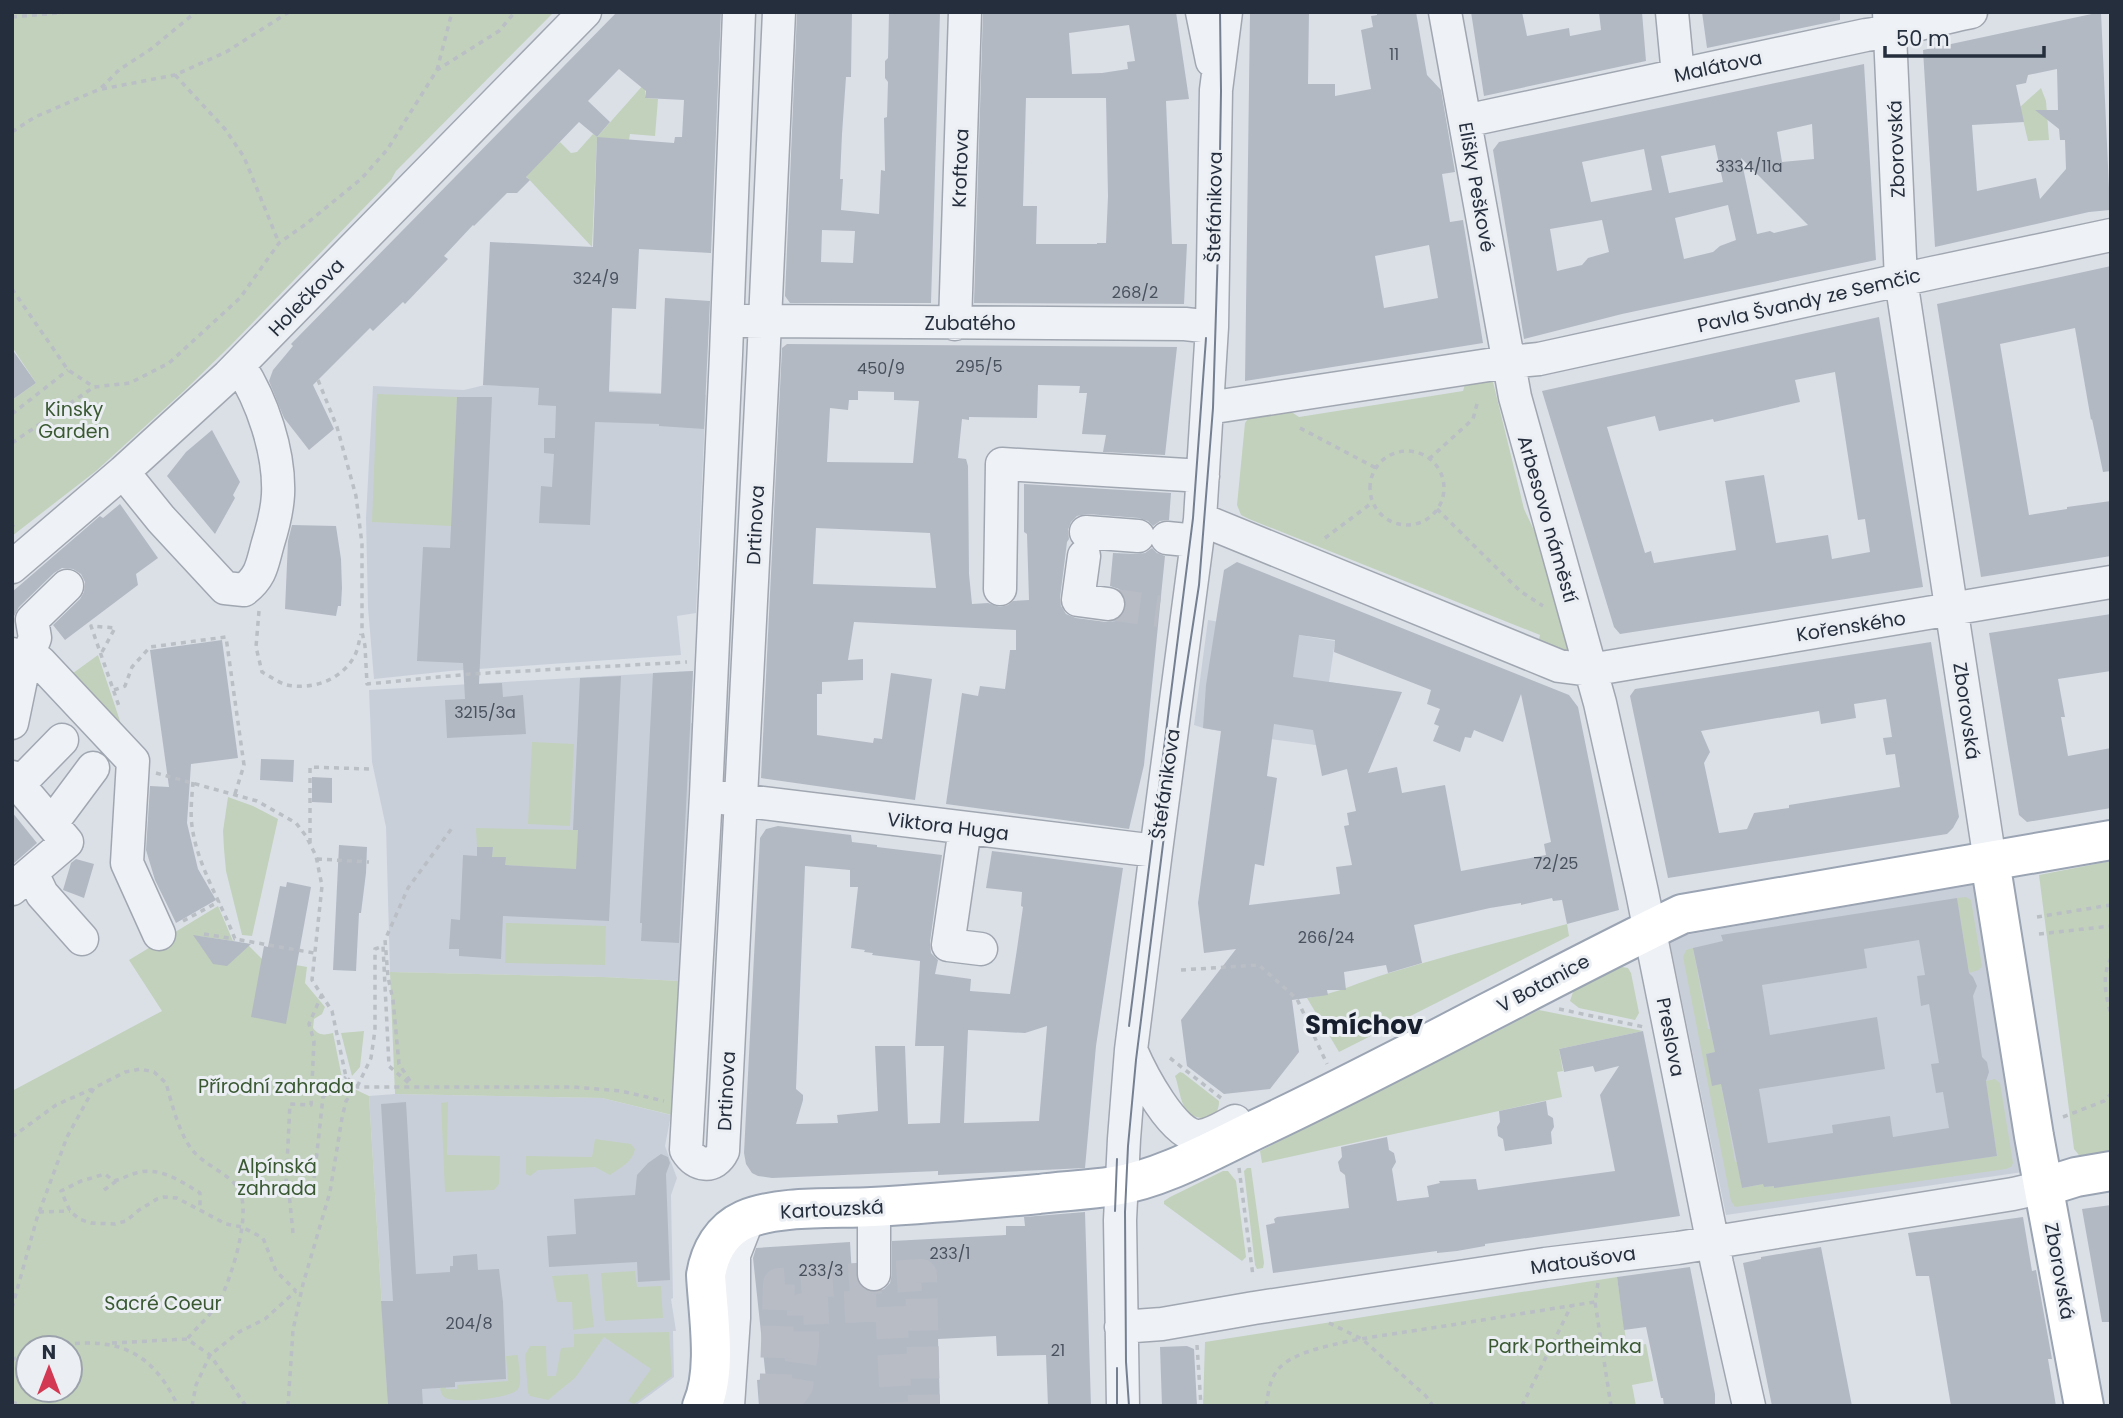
<svg xmlns="http://www.w3.org/2000/svg" width="2123" height="1418" viewBox="0 0 2123 1418" font-family="Poppins,sans-serif">
<style>
.built{fill:#c9cfd9}
.green{fill:#c2d1bc;fill-rule:evenodd}
.building{fill:#b3b9c3;fill-rule:evenodd}
.lines{fill:none;stroke-linecap:round;stroke-linejoin:round}
.minor-tunnel{stroke:#b7bcc5;stroke-width:32;stroke-dasharray:32 16;stroke-linecap:butt}
.minor-casing{stroke:#a1a7b1;stroke-width:35}
.major-casing{stroke:#9aa4b3;stroke-width:42}
.path{stroke:#babec5;stroke-width:3.5;stroke-dasharray:5 5;stroke-linecap:butt}
.minor{stroke:#eef1f5;stroke-width:32}
.major{stroke:#fff;stroke-width:38}
.tram{stroke:#747f91;stroke-width:2}
.labels{text-anchor:middle;stroke-width:6;stroke-linejoin:round;paint-order:stroke}
.number-label{font-size:16px;fill:#48515e}
.street-label{font-size:19px;fill:#252e3d;stroke:#ebeff4}
.park-label{font-size:19px;fill:#3a5932;stroke:#ebeff4}
.district-label{font-size:26px;font-weight:bold;fill:#171f2e;stroke:#ebeff4}
</style>
<rect width="100%" height="100%" fill="#dbe0e7"/>
<!-- built -->
<path class="built" d="M485,385L706,395L696,613L677,616L681,655L450,671L374,679L368,608L366,518L373,386L464,390Z
M1208,620L1335,641L1329,682L1374,689L1338,748L1241,735L1203,728L1194,725Z
M693,671L691,723L697,724L695,779H689L679,981L604,977L390,972L386,827L372,762L369,690Z
M1979,883L2023,1172L1726,1215L1669,938Z
M395,1094L602,1098L671,1115L665,1146L677,1178L671,1195L673,1298L671,1299L676,1331H673L674,1377L635,1406H388L369,1096Z"/>
<!-- green -->
<path class="green" d="M12,12H554L396,171L391,180L230,346L185,390L96,471L12,536V400L36,383L12,347Z
M645,83V98L658,99L655,136L630,134L629,140L597,138L592,247L524,174L559,143L560,142L571,153L577,152L593,134L597,137Z
M2041,88L2046,101L2049,140L2028,141L2020,107Z
M1487,376L1493,382L1524,509L1547,558L1569,654L1537,647L1540,635L1249,519L1241,515L1237,505L1245,423L1250,416L1287,409L1299,417L1463,391L1466,381Z
M377,394L457,397L451,526L372,522Z
M98,655L129,748L69,676Z
M532,742L574,744L570,826L528,824Z
M228,797L253,806L278,819L252,936L242,935L226,871L224,849L223,831Z
M476,828L578,830L576,883L553,868L505,865V857H492L493,847H477Z
M2111,861V1155L2082,1159L2074,1149L2039,875Z
M1966,897L1971,900L1982,966L1979,970L1969,973L1957,898Z
M218,906L233,941L198,936V942L214,964L246,943L262,959L307,967L305,983L325,1007L322,1014L314,1019L313,1028C319,1036 324,1035 333,1033L342,1078L348,1086L369,1096L388,1406H12V1091L162,1011L129,960ZM28,1348H70V1390H28Z
M506,923L606,926L605,965L505,963Z
M1567,924L1569,936L1339,1052L1307,998C1337,994 1361,981 1389,973C1448,955 1508,940 1567,924Z
M1693,948L1708,1029H1710L1715,1052L1706,1054L1707,1058H1710L1721,1084L1735,1162H1737L1742,1188L1763,1184L1764,1187L1774,1186V1187L1997,1156L1986,1081L1995,1079L2000,1083L2013,1163L2011,1167L2006,1169L1735,1207L1731,1201L1683,957L1686,950Z
M1622,967L1628,968L1631,973L1639,1013L1635,1020L1579,1008L1570,1001L1573,992L1578,988Z
M390,972L604,977L679,981L676,1116L602,1098L395,1094Z
M1539,1010L1643,1031L1559,1049L1563,1071L1557,1072L1562,1097L1262,1163L1260,1151Z
M364,1031L360,1067L352,1076L341,1033Z
M1180,1072L1183,1073L1219,1101C1219,1107 1218,1112 1212,1116C1208,1118 1205,1119 1201,1118C1179,1115 1181,1091 1175,1076Z
M448,1102L447,1155L500,1156L499,1184L494,1190L445,1192L441,1103Z
M595,1139L631,1144L635,1149C632,1163 621,1167 610,1175L595,1167L538,1170L530,1176L526,1174V1156L592,1157Z
M1247,1168H1251L1264,1263L1263,1268L1257,1269L1255,1265L1244,1171Z
M1223,1171H1228L1236,1181L1246,1257L1242,1261L1164,1204V1201L1170,1197Z
M635,1271L637,1287L661,1286L663,1318L605,1321L601,1273Z
M588,1274L594,1327L573,1330L572,1302H557L552,1276Z
M1617,1277L1627,1347L1646,1344L1653,1381L1632,1385L1636,1406H1203L1205,1342Z
M669,1332L672,1376L634,1404L628,1401L651,1369L604,1337L575,1378L548,1400L530,1396L528,1393L525,1355L530,1346H546L547,1376H556L561,1348L574,1347V1334Z
M518,1355C518,1364 523,1381 518,1389C511,1399 449,1405 443,1396C441,1394 440,1388 440,1385H445L446,1389H457V1385L508,1381L506,1356Z"/>
<!-- building -->
<path class="building" d="M617,12H721L711,253L639,249L636,309L612,308L609,392L661,394L665,298L710,301L704,429L659,426V424L595,422L590,525L539,523L541,486L552,487L554,454L544,453V438H555L556,406L538,405L539,388L483,385L490,242L593,247L597,137L674,143L675,137H682L684,100L645,98L646,91L619,69L588,101L610,122L597,137L579,122L526,177L530,180L517,193H507L474,226L473,225L444,256L448,259L405,304L403,302L373,331L370,328L313,385L334,429L309,450L284,418L269,381L273,370L293,346L291,344Z
M797,12H852L851,77H846L842,134L840,179H843L841,210L879,214L881,170L885,171L884,118L887,117L888,82L885,78V61L888,58L889,12H940L931,303H790L785,296ZM822,230L855,231L853,263L821,262Z
M983,12H1176L1189,99L1166,101L1172,244H1187L1184,304L974,303ZM1129,25L1135,61L1127,62L1128,69L1102,73L1072,74L1069,33ZM1026,98H1106L1108,196L1106,243H1097V244H1036L1037,206H1023Z
M1250,12H1309L1308,84H1335V96L1371,89L1361,30L1373,27L1371,16L1377,15V12H1416L1427,75L1441,90L1455,172L1442,174L1450,222L1463,220L1483,343L1245,381ZM1429,245L1438,298L1384,308L1375,256Z
M1471,12H1522L1527,36L1569,28L1570,36L1601,30L1599,12H1642L1646,61L1484,96Z
M1702,12H1840V20L1707,48Z
M2101,12L2110,210L2089,212L1935,247L1923,50ZM2057,69L2058,110H2035L2059,129L2060,140H2065L2066,169L2040,199L2036,178L1977,191L1972,125L2024,122L2016,85L2026,83L2028,75Z
M1864,64L1876,260L1622,314L1524,339L1493,150L1499,142ZM1812,124L1814,159L1782,162L1777,132ZM1715,145L1723,182L1669,193L1661,156ZM1644,149L1652,190L1591,202L1582,162ZM1741,158L1808,225L1774,233L1770,231L1757,234ZM1728,205L1736,240L1720,246L1713,252L1684,259L1675,218ZM1602,220L1609,252L1588,258L1582,265L1557,271L1550,229Z
M2111,266V471L2103,472L2092,419L2091,420L2075,328L2000,344L2029,515L2067,509V507L2111,501V556L1981,577L1937,304Z
M1879,317L1923,587L1620,634L1614,627L1542,391ZM1835,372L1858,520L1865,519L1870,552L1832,559L1828,535L1776,543L1764,475L1725,481L1736,550L1654,563L1651,551L1645,553L1607,427L1655,416L1659,431L1713,419L1714,422L1800,402L1795,380Z
M787,344L1177,347L1165,455L1103,452L1106,435L1082,434L1087,393H1079L1080,386L1038,385L1037,418L969,417V420L962,419L958,458L966,459L968,466L969,574L972,604L988,603L1000,607L1008,605L1013,601L1029,600L1027,534L1024,532V484L1171,493L1169,520L1160,521L1153,526L1148,521L1139,518L1087,514L1077,516L1071,522L1068,530L1069,539L1067,542L1060,598L1061,606L1066,614L1076,618L1106,622L1116,621L1123,615L1126,606L1125,596L1119,589L1110,586L1113,553L1137,554L1145,553L1152,548L1157,553L1165,556L1144,765L1129,829L946,804L962,693L978,696L980,686L1005,689L1010,650H1016V630L854,622L848,660L863,659V680L822,682V694H817V735L873,743L874,738L882,739L891,673L932,679L915,800L761,778L782,348ZM858,391L894,392V400L919,401L913,463L827,462L830,408L848,410L849,400H858ZM816,528L930,533L936,588L813,584Z
M12,349L36,383L12,400Z
M457,397H492L479,684L502,683L503,697L523,695L526,734L447,738L445,700L465,699L463,663L417,661L423,547L450,548Z
M212,430L240,482L233,495L235,498L215,534L167,476L186,452Z
M120,504L158,558L136,574L138,585L65,640L53,625L80,599L84,592L85,582L81,574L73,569L62,568L54,573L19,607L12,620V592L100,516L103,518Z
M292,525L336,526L341,559L342,588L341,606H338L336,616L285,609L288,541Z
M1237,562L1569,695L1578,707L1619,910L1567,924L1562,900L1553,901L1552,898L1521,905V903L1490,908L1414,925L1422,963L1388,973L1386,965L1344,972L1346,990H1327L1328,995L1292,1000L1299,1052L1270,1089L1224,1094L1187,1066L1181,1020L1236,949L1204,953L1198,903L1221,731L1203,728L1206,685L1224,570ZM1299,635L1335,640L1334,652L1431,690L1427,704L1440,709L1434,724L1439,726L1433,741L1460,752L1465,737L1471,738L1474,730L1503,742L1521,694L1551,842L1544,844L1546,855L1461,871L1445,785L1402,793L1397,767L1368,773L1402,692L1293,677ZM1274,724L1313,730L1322,776L1347,769L1356,811L1347,813L1349,825L1344,826L1352,865L1336,867L1340,894L1249,905L1255,864L1264,866L1277,778L1267,776Z
M2111,614V671L2058,679L2065,717H2061L2068,756L2111,748V808L2027,822L2019,815L1989,633Z
M222,640L238,758L191,764L187,823L198,869L216,900L176,923L155,880L146,850L150,786L169,787L150,650Z
M1931,642L1959,817L1953,828L1947,834L1668,878L1630,696L1635,689ZM1886,699L1892,737L1883,738L1886,755L1895,754L1900,787L1789,805V808L1754,813L1747,829L1719,833L1704,763L1710,752L1701,731L1819,711L1821,724L1856,718L1854,704Z
M693,671L679,943L641,941L642,923H640L653,673Z
M621,676L609,921L503,916L501,959L459,956V949H449L451,919L460,920L463,855L477,856V847H493L492,857H506L505,865L576,869L578,830H573L580,678Z
M261,759L294,760L293,782L260,780Z
M312,777L332,778V803L312,802Z
M12,812L37,843L12,865Z
M778,826L851,835L852,842L877,845V847L942,855L930,942L931,953L938,960L935,974L971,979L970,991L1010,994L1017,949L1023,907L1021,906L1022,892L986,888L992,851L1123,868L1096,1046L1085,1168L938,1175V1171L772,1178L758,1176L752,1173L746,1164L744,1153L760,838L766,829ZM805,866L850,870V887H858L851,948L865,950L864,952L873,953L872,955L920,961L915,1046H944L940,1123L908,1124L905,1046H875L878,1111L837,1115L838,1123L796,1124L803,1100V1095L796,1089ZM1047,1026L1039,1121L964,1123L968,1030L1025,1033Z
M339,845L367,847L366,873L361,913H359L356,971L333,970Z
M76,859L94,864L84,898L63,890L71,863Z
M287,882L311,887L286,1024L251,1017L264,946L268,947L280,886L286,887Z
M1957,898L1969,973L1973,977L1977,986L1973,996L1982,1057L1987,1062L1989,1072L1986,1081L1997,1156L1774,1188V1186L1764,1187L1763,1184L1742,1188L1721,1084L1712,1086L1706,1054L1715,1052L1693,948L1723,941L1721,935ZM1919,940L1925,975L1917,976L1921,1006L1929,1004L1939,1063L1931,1064L1936,1093L1943,1092L1949,1128L1893,1137L1890,1116L1832,1125L1833,1133L1768,1143L1759,1089L1885,1069L1877,1017L1770,1035L1762,985L1867,968L1864,949Z
M193,935L233,941L251,944L227,966L213,964Z
M1643,1031L1680,1216L1485,1244V1246L1457,1251L1437,1253V1251L1273,1273L1266,1225L1275,1223L1274,1219L1277,1217L1349,1208L1345,1175L1340,1171L1338,1162L1342,1157L1341,1147L1387,1137L1389,1150L1394,1153L1396,1162L1392,1169L1397,1201L1429,1197L1427,1186L1440,1183L1439,1181L1476,1179L1478,1190L1615,1171L1600,1095L1619,1066L1595,1072L1593,1066L1564,1072L1559,1049Z
M1546,1101L1548,1115L1553,1118L1554,1127L1551,1132L1552,1144L1505,1151L1503,1139L1498,1136L1497,1127L1500,1122L1499,1111Z
M406,1102L416,1274L450,1272V1266H453V1256L477,1254L478,1270L499,1269L503,1302L506,1379L455,1382V1387L422,1389L423,1406H388L381,1301H393L381,1104Z
M661,1154L668,1157L670,1163L666,1174L670,1280L638,1282L637,1262L549,1267L547,1236L576,1234L574,1199L635,1195L637,1175L648,1163Z
M2111,1205V1322H2102L2082,1209Z
M1085,1212L1091,1406H1048L1046,1355L997,1356L996,1336L938,1339L940,1406H759L757,1380L766,1379L753,1258L756,1248L850,1242L852,1275H856L858,1284L864,1289L875,1292L884,1289L890,1283L892,1274V1241L1006,1235V1226H1025L1024,1217Z
M2023,1217L2032,1271L2036,1270L2052,1359H2048L2056,1406H1951L1929,1276H1916L1908,1233Z
M1821,1247L1852,1406H1772L1743,1263L1761,1259V1257Z
M1690,1267L1715,1394V1406H1664L1663,1398H1661L1646,1327L1624,1330L1617,1277Z
M1187,1346L1194,1349L1197,1406H1162L1160,1347Z"/>
<g class="lines">
<!-- minor-tunnel -->
<path class="minor-tunnel" d="M1108,604L1159,611
M775,1406L779,1284L921,1275L924,1406
M782,1406L797,1386L803,1346V1309L891,1305L896,1406"/>
<defs>
<path id="minor" d="M739,12L726,355L706,795L686,1150C696,1166 714,1170 723,1151L763,365L779,12
M1202,12L1212,61
M1445,12L1515,397L1600,703L1642,892L1717,1264L1749,1406
M1672,12L1678,75
M1889,12L1901,280L1990,861
M1465,121L1866,35C1901,30 1936,19 1971,12
M745,321L1185,324L1212,327
M955,324L965,12
M1208,408L1508,362L1539,359L1932,273L2111,235
M123,472L161,519L225,588L244,590C262,576 262,564 268,543C273,527 277,511 278,495C280,452 262,400 239,365
M1200,519L1559,666L1590,670L2111,582
M1086,532L1138,536
M1167,538L1197,541
M1084,556L1078,600L1108,604
M12,567L123,472L228,376L585,12
M1000,589L1002,464L1203,476
M12,654L24,665L40,662L133,761L127,863L159,934
M12,723L24,665L35,638L32,620L67,586
M12,777L67,842L12,889
M19,784L62,740
M723,798L1156,851
M52,823L93,768
M965,828L948,945L981,949
M32,873L42,894L82,939
M1131,1050C1140,1071 1174,1139 1200,1136C1212,1135 1225,1126 1235,1121
M874,1207V1274
M1121,1327L1162,1324L1254,1308L1545,1264L1678,1248L2013,1194L2044,1187
M728,1406L734,1318V1255L748,1219
M1123,1406L1120,1220L1124,1139L1131,1050L1156,851L1200,519L1212,327L1216,90L1226,12"/>
<path id="major" d="M1990,861L2034,1136L2084,1406
M2044,1187L2076,1177L2111,1171
M702,1406C718,1370 708,1314 706,1275C710,1251 722,1230 744,1220C778,1205 835,1209 872,1207C928,1204 984,1199 1039,1194C1064,1191 1089,1190 1114,1186C1163,1179 1218,1147 1263,1126C1405,1059 1541,982 1682,914L2111,840"/>
</defs>
<!-- minor casing -->
<use href="#minor" class="minor-casing"/>
<!-- major casing -->
<use href="#major" class="major-casing"/>
<!-- path -->
<path class="path" d="M12,17L68,12
M437,70L452,12
M175,75L225,129L244,157L279,243
M102,89L175,75L226,52L289,12
M12,132L35,117L100,89L119,70L151,49L196,12
M12,289L68,370L94,387L130,383L169,363L240,298L279,243L306,224L361,179L387,150L437,70L499,31L515,12
M318,380L337,427L356,496L362,544V632L365,646L367,684L470,674L687,662
M12,414L68,370
M1300,428L1376,468
M12,443L94,387
M1370 488a37 37 0 1 1 74 0a37 37 0 1 1-74 0Z
M1429,459L1473,419L1478,400
M1437,509L1520,591L1543,606
M12,525L14,527
M1325,538L1373,502
M259,611L256,647L262,672C270,676 279,683 287,685C313,690 342,680 355,655C358,649 359,641 361,634
M102,652L115,628L91,626L120,709
M114,690L125,686L132,667L150,647L226,637L244,765L235,794
M156,773L257,801L296,823L306,836L316,856L322,886L312,980L332,1011L346,1077L357,1087H573L621,1091L664,1101
M193,782C192,796 190,812 192,826C197,865 221,902 235,939L314,953
M310,843V767L369,769
M317,859L369,862
M2037,917L2111,905
M183,921L220,901
M204,934L235,939
M2039,934L2111,926
M2111,958C2101,978 2106,995 2111,1015
M1181,970L1259,965L1297,999L1327,1064
M1559,1009L1644,1027
M1170,1058L1221,1098
M410,1081L399,1064L393,1000L388,977L385,940L408,888L452,828
M2063,1117L2104,1101L2111,1094
M12,1137L56,1105L92,1089
M1239,1168L1253,1276
M114,1181C122,1179 128,1175 136,1173C159,1166 181,1181 200,1193V1209
M104,1190L115,1182L105,1174L81,1181L61,1191L70,1211L79,1219L91,1223L115,1224L126,1221L139,1210L157,1199L164,1197L177,1198L226,1224L242,1227L263,1238L276,1271L296,1291
M312,1198L323,1097L346,1077
M39,1212L70,1211
M293,1233L289,1193L286,1183L290,1104L311,1105L314,1041L309,1024L322,994
M1598,1283L1595,1302L1611,1406
M12,1308L37,1218L67,1137L94,1088L125,1072L140,1069L154,1072L166,1083C172,1104 179,1135 194,1152C206,1165 224,1172 236,1185C255,1207 231,1279 219,1302C211,1315 197,1327 187,1339
M1329,1323L1362,1339L1426,1396L1433,1406
M112,1343L187,1339L210,1355L246,1406
M1197,1345L1201,1406
M35,1348C103,1338 145,1337 178,1406
M12,1360L28,1352
M12,1402L23,1406
M192,1406L196,1385L210,1355L239,1332L265,1319L296,1291
M288,1406L293,1330L303,1284L330,1192L342,1118L346,1101L357,1087L371,1058L375,1030V949L383,946L389,1066L411,1085
M1266,1406C1269,1389 1270,1374 1285,1363C1309,1344 1387,1335 1419,1330C1478,1321 1536,1311 1595,1302
M1522,1406L1571,1306"/>
<!-- minor -->
<use href="#minor" class="minor"/>
<!-- major -->
<use href="#major" class="major"/>
<!-- tram -->
<path class="tram" d="M1129,1026L1193,518L1206,338
M1115,1211L1117,1159
M1117,1368V1406
M1129,1406L1126,1362L1125,1212L1128,1146L1136,1060L1179,716L1199,585L1213,408L1219,215L1221,91L1220,12"/>
</g>
<g class="labels">
<!-- number labels -->
<g class="number-label">
<text x="1394" y="60">11</text>
<text x="1749" y="172">3334/11a</text>
<text x="596" y="284">324/9</text>
<text x="1135" y="298">268/2</text>
<text x="979" y="372">295/5</text>
<text x="881" y="374">450/9</text>
<text x="485" y="718">3215/3a</text>
<text x="1556" y="869">72/25</text>
<text x="1326" y="943">266/24</text>
<text x="950" y="1259">233/1</text>
<text x="821" y="1276">233/3</text>
<text x="469" y="1329">204/8</text>
<text x="1058" y="1356">21</text>
</g>
<!-- street labels -->
<g class="street-label">
<text transform="translate(1718 66) rotate(-12)" y="7">Malátova</text>
<text transform="translate(1896 149) rotate(-92)" y="7">Zborovská</text>
<text transform="translate(960 168) rotate(-88)" y="7">Kroftova</text>
<text transform="translate(1477 187) rotate(80)" y="7">Elišky Peškové</text>
<text transform="translate(1214 207) rotate(-89)" y="7">Štefánikova</text>
<text transform="translate(306 297) rotate(-46)" y="7">Holečkova</text>
<text transform="translate(1809 300) rotate(-13)" y="7">Pavla Švandy ze Semčic</text>
<text x="970" y="330">Zubatého</text>
<text transform="translate(1548 519) rotate(74)" y="7">Arbesovo náměstí</text>
<text transform="translate(755 525) rotate(-87)" y="7">Drtinova</text>
<text transform="translate(1851 626) rotate(-9)" y="7">Kořenského</text>
<text transform="translate(1967 711) rotate(82)" y="7">Zborovská</text>
<text transform="translate(1165 784) rotate(-82)" y="7">Štefánikova</text>
<text transform="translate(948 826) rotate(7)" y="7">Viktora Huga</text>
<text transform="translate(1543 983) rotate(-28)" y="7">V Botanice</text>
<text transform="translate(1671 1037) rotate(79)" y="7">Preslova</text>
<text transform="translate(726 1091) rotate(-87)" y="7">Drtinova</text>
<text transform="translate(832 1209) rotate(-3)" y="7">Kartouzská</text>
<text transform="translate(1583 1260) rotate(-8)" y="7">Matoušova</text>
<text transform="translate(2060 1271) rotate(80)" y="7">Zborovská</text>
</g>
<!-- park labels -->
<g class="park-label">
<text x="74" y="416">Kinsky<tspan x="74" dy="22">Garden</tspan></text>
<text x="276" y="1093">Přírodní zahrada</text>
<text x="277" y="1173">Alpínská<tspan x="277" dy="22">zahrada</tspan></text>
<text x="163" y="1310">Sacré Coeur</text>
<text x="1565" y="1353">Park Portheimka</text>
</g>
<!-- district labels -->
<g class="district-label">
<text x="1364" y="1034">Smíchov</text>
</g>
</g>
<!-- border -->
<rect width="2123" height="1418" fill="none" stroke="#252e3d" stroke-width="28"/>
<!-- north arrow -->
<g transform="translate(49 1369)"><circle r="33" fill="#ebeff4" stroke="#9ca2ab" stroke-width="2"/>
<path d="M0-5L12 26L0 18L-12 26Z" fill="#d33952"/>
<text y="-10" font-size="19" font-weight="bold" text-anchor="middle" fill="#252e3d">N</text>
</g>
<!-- scale -->
<path d="M1885 46v10h159v-10" fill="none" stroke="#252e3d" stroke-width="3.5"/>
<text x="1896" y="46" font-size="21" fill="#252e3d" stroke="#ebeff4" stroke-width="5" paint-order="stroke">50 m</text>
</svg>
